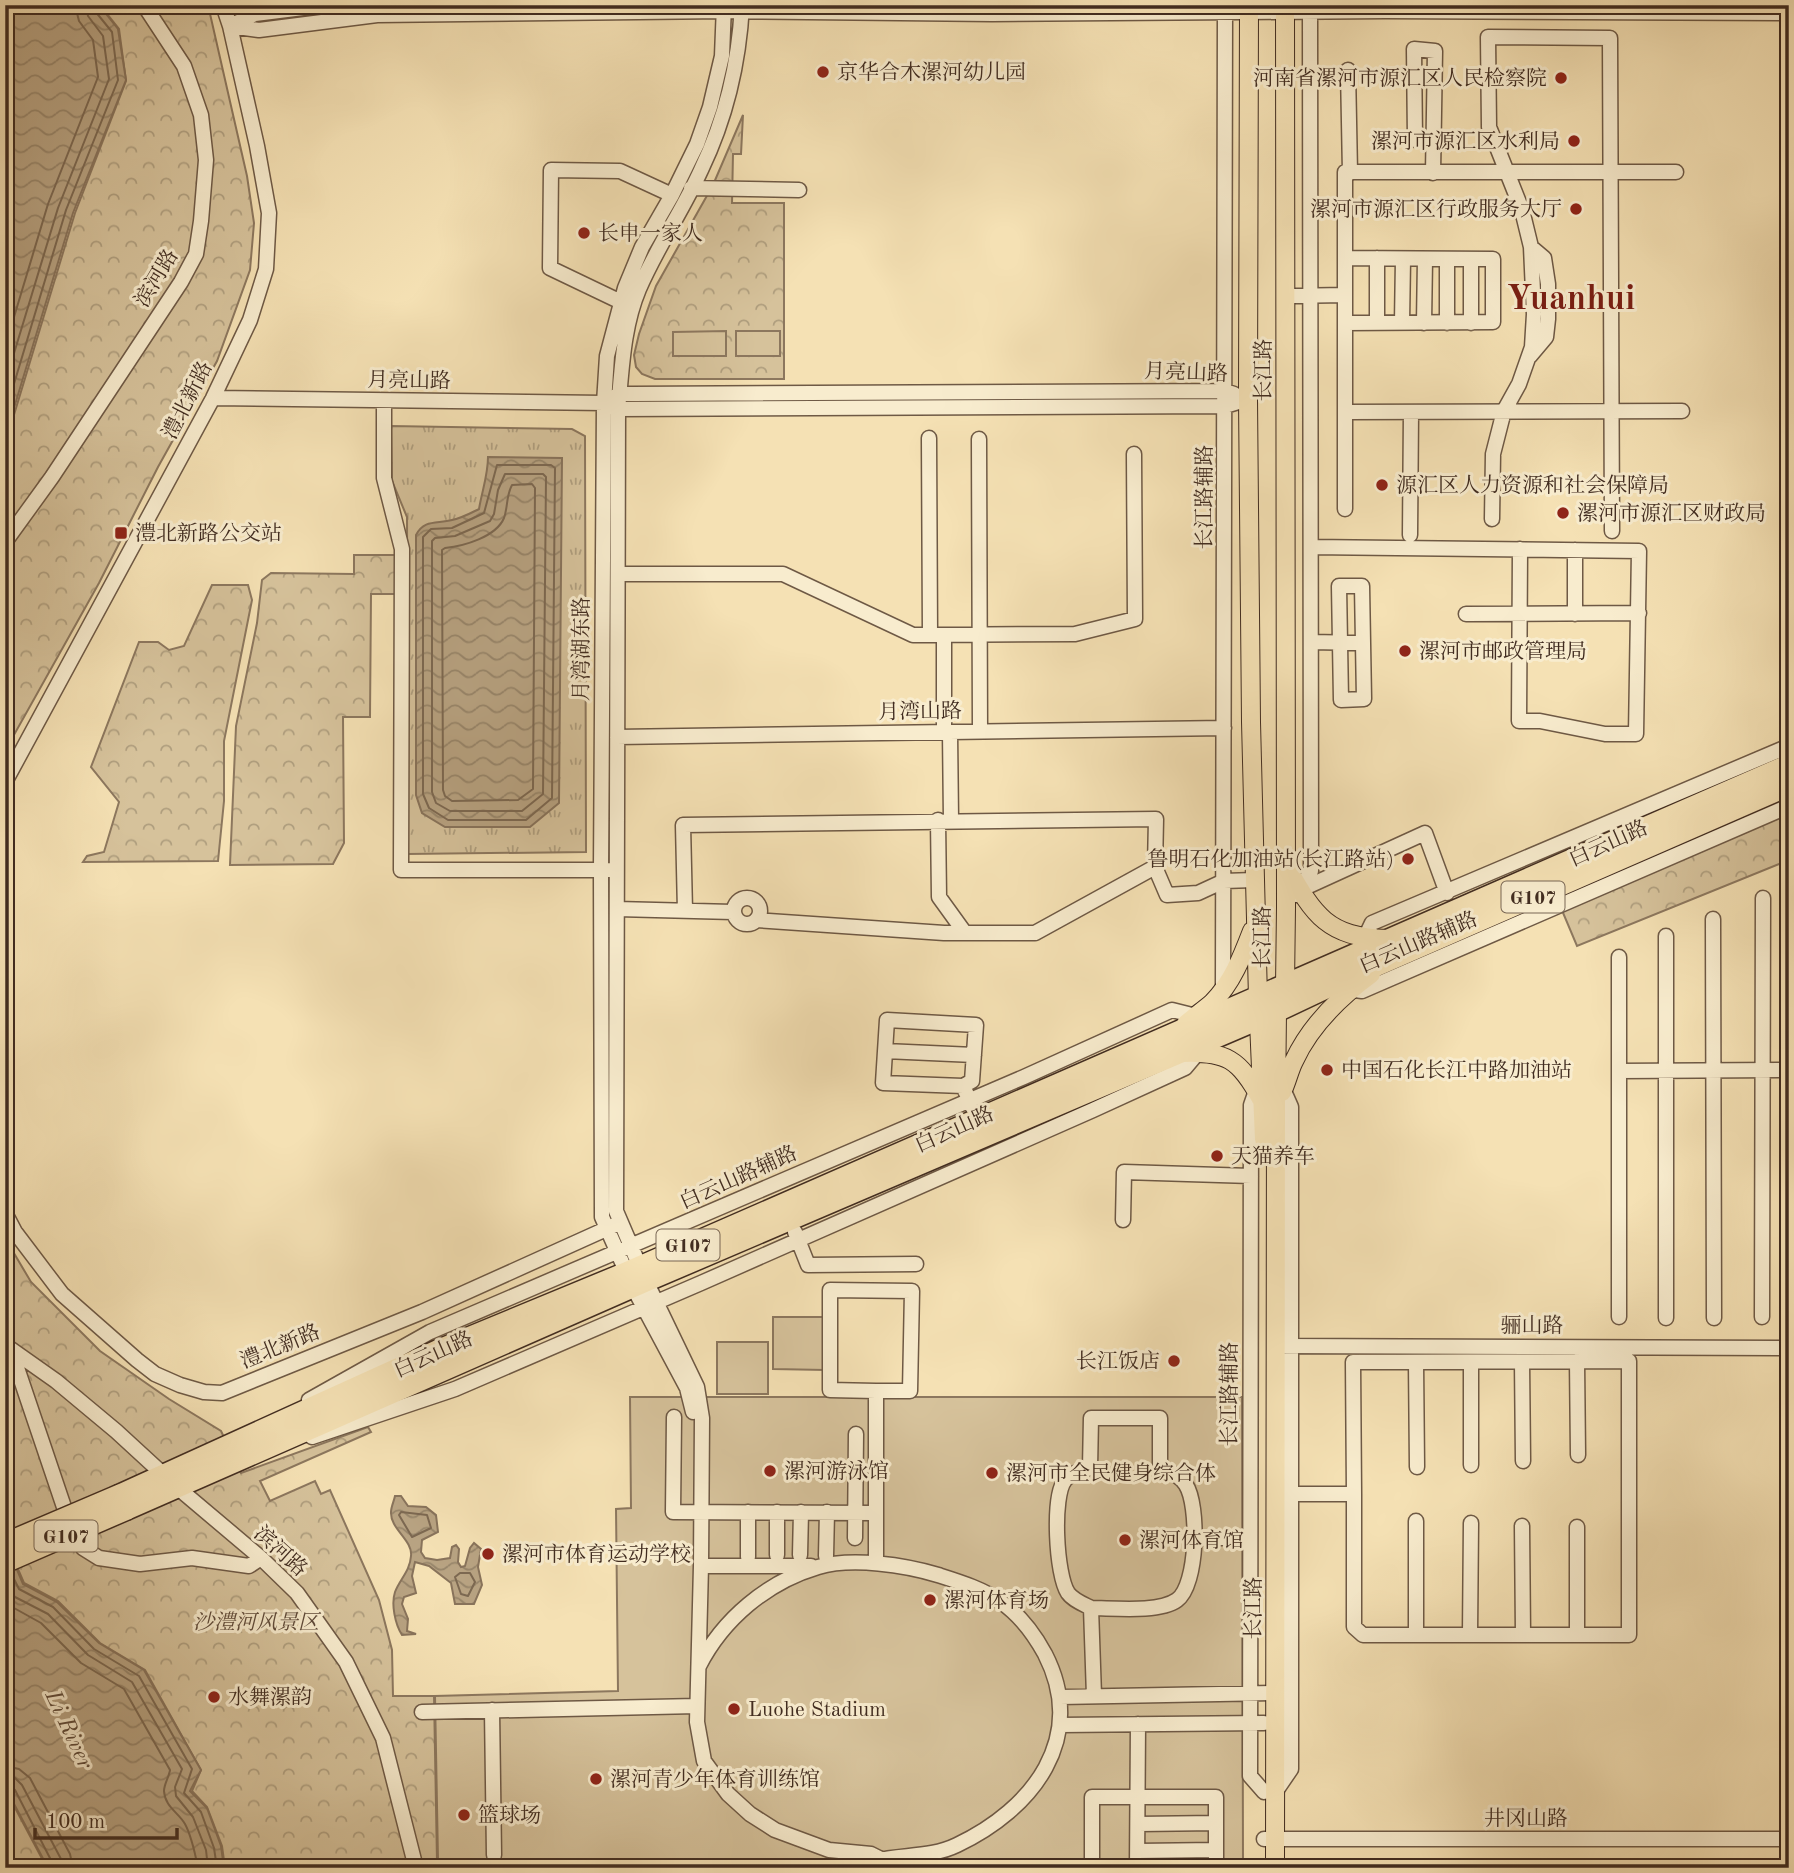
<svg xmlns="http://www.w3.org/2000/svg" width="1794" height="1873" viewBox="0 0 1794 1873" font-family="'Old Standard TT','Noto Serif SC',serif">
<style>
.grass{fill:url(#grass-tufts);stroke:#8c775e;stroke-width:2}
.forest{fill:url(#forest-crowns);stroke:#8c775e;stroke-width:2}
.pitch{fill:#d6c29b;stroke:#8c775e;stroke-width:2}
.water{fill:url(#water-waves);stroke:#88735b;stroke-width:2}
.lines{fill:none;stroke-linecap:round;stroke-linejoin:round}
.shore{stroke:#7c6851;stroke-width:2}
.minor-casing{stroke:#6e5945;stroke-width:17}
.major-casing{stroke:#412c20;stroke-width:20}
.highway-casing{stroke:#412c20;stroke-width:24}
.minor{stroke:#f8ecce;stroke-width:14}
.major{stroke:#f5e1b4;stroke-width:18}
.highway{stroke:#f5e1b4;stroke-width:21}
.highway-bridge-casing{stroke:#412c20;stroke-width:24;stroke-linecap:butt}
.highway-bridge{stroke:#f5e1b4;stroke-width:21}
.poi-dot{fill:#8f2418;stroke:#f8ecce;stroke-width:2.5}
.labels{text-anchor:middle;stroke-width:6;stroke-linejoin:round;paint-order:stroke}
.shield{fill:#f8ecce;stroke:#786654;stroke-width:2}
.shield-label{font-size:19px;font-weight:bold;fill:#412c20}
.poi-label{font-size:21px;fill:#412c20;stroke:#f8ecce;text-anchor:start}
.street-label{font-size:21px;fill:#412c20;stroke:#f8ecce}
.park-label{font-size:21px;font-style:italic;fill:#5f4a39;stroke:#f8ecce}
.water-label{font-size:23px;font-style:italic;fill:#5f4a38;stroke:#f8ecce}
.town-label{font-size:35px;font-weight:bold;fill:#7a1f14;stroke:#f8ecce}
</style>
<defs>
<pattern id="grass-tufts" width="24" height="20" patternUnits="userSpaceOnUse" patternTransform="scale(1.75)"><rect width="24" height="20" fill="#d6c29b"/><path d="M3 7l-1-3M5 7V3M7 7l1-3M15 17l-1-3M17 17v-4M19 17l1-3" fill="none" stroke="#af9e7e"/></pattern>
<pattern id="forest-crowns" width="20" height="18" patternUnits="userSpaceOnUse" patternTransform="scale(1.75)"><rect width="20" height="18" fill="#d6c29b"/><path d="M2 6a3 3 0 1 1 6 0M12 15a3 3 0 1 1 6 0" fill="none" stroke="#af9e7e"/></pattern>
<pattern id="water-waves" width="16" height="10" patternUnits="userSpaceOnUse" patternTransform="scale(1.75)"><rect width="16" height="10" fill="#b8a382"/><path d="M0 5q4-4 8 0t8 0" fill="none" stroke="#97856a"/></pattern>
</defs>
<rect width="100%" height="100%" fill="#f5e1b4"/>
<filter id="stains"><feTurbulence type="fractalNoise" baseFrequency=".00286" numOctaves="4"/><feColorMatrix values="0 0 0 0 .2 0 0 0 0 .09 0 0 0 0 .02 0 0 0 .5 -.17"/></filter>
<radialGradient id="worn" r=".72"><stop offset=".6" stop-color="#630" stop-opacity="0"/><stop offset="1" stop-color="#630" stop-opacity=".3"/></radialGradient>
<!-- grass -->
<path class="grass" d="M391,426L572,429L585,436L586,852L408,854L407,517L392,481Z"/>
<!-- forest -->
<path class="forest" d="M100,5H208L247,176L254,223L250,270L217,361L158,467L99,583L5,751V429L13,418L75,213L126,81L119,29Z
M743,115L741,154H733L732,203H784V379H655L642,374L636,367L634,355L639,334L656,286L713,185Z
M354,555H396L395,594H371L370,717H343L344,843L333,864L230,865L236,726L257,623L262,580L271,573L354,574Z
M212,585H248L252,600L224,741V801L218,861L83,862L87,856L104,852L119,802L91,767L139,642H158L169,650L184,646Z
M1789,811V860L1577,946L1561,908Z
M5,1238L31,1282L100,1351L169,1399L221,1431L241,1473L368,1427L371,1432L260,1481L270,1501L315,1481L321,1494L330,1490L379,1600L392,1650L393,1696H434L437,1861L494,1860L499,1868H225L222,1846L207,1807L192,1791L201,1770L145,1670L100,1643L58,1601L24,1583L5,1539Z
M5,1789L47,1868H5Z"/>
<!-- pitch -->
<path class="pitch" d="M726,331V356H673V332Z
M736,331H780V356H736Z
M773,1317H825V1370L773,1369Z
M717,1342H768V1394H717Z
M630,1397H1242L1243,1868H501L495,1859L438,1860L435,1696L618,1691L616,1509L631,1508Z"/>
<!-- water -->
<path class="water" d="M5,5H99L118,29L126,80L73,213L11,418L5,427Z
M488,457L562,458L559,803L530,827H445L422,813L416,795V535C424,519 437,524 452,520C462,518 471,513 479,509C482,491 488,475 488,457Z
M395,1496H401L408,1506L426,1507L436,1515L438,1532L422,1540L421,1552L425,1558L437,1560L450,1558L452,1547L456,1545L459,1549L458,1562L461,1567L465,1566L470,1548L474,1543L481,1549L478,1567L482,1585L474,1604H455L451,1583L429,1566L415,1562L412,1576L416,1593L404,1597L402,1604L408,1619L407,1631L416,1634L402,1635C395,1624 391,1604 395,1592C400,1579 410,1571 411,1556C413,1540 390,1529 391,1512C391,1507 394,1501 395,1496Z
M5,1541L23,1584L57,1602L99,1643L144,1670L201,1770L190,1791L207,1808L221,1846L224,1868H48L5,1787Z"/>
<g class="lines">
<!-- shore -->
<path class="shore" d="M5,347L48,204L98,77L93,40L79,21L75,5
M5,383L58,208L109,79L103,36L88,16L86,5
M5,414L66,210L118,80L112,32L95,11L94,5
M497,465H551L555,468L552,798L526,820H448L429,808L423,794V537L431,529L452,528L484,513Z
M505,474H543L546,477L543,794L522,811H450L436,803L432,792V541L435,538L455,536L490,521L494,514L498,490Z
M532,484L535,488L533,789L518,800L452,801L445,796L443,790L442,550L445,548C464,546 496,537 504,518C508,507 506,496 512,485Z
M401,1512L427,1515L431,1528L412,1537L399,1515Z
M11,1573L19,1589L53,1607L94,1649L139,1676L192,1769L184,1793L201,1812L214,1848L217,1868
M460,1573H470L475,1582L468,1596L461,1594L455,1577Z
M5,1582L15,1597L48,1614L88,1655L132,1682L182,1769L175,1787L176,1796L193,1817L206,1850L208,1868
M5,1603L41,1623L81,1663L124,1689L170,1770C169,1777 164,1784 164,1791C165,1807 178,1812 185,1824C192,1837 195,1853 198,1868
M5,1766L19,1769L30,1778L70,1854L73,1868
M5,1777L15,1778L22,1785L61,1859L62,1868
M5,1785L15,1790L52,1862L53,1868"/>
<defs>
<path id="minor" d="M742,5C739,63 726,118 701,170C683,210 657,247 639,289C623,327 622,368 618,409L616,1211L646,1281L697,1387L702,1418L701,1566L697,1722L704,1761L728,1794L750,1814L775,1830L829,1850L871,1854L881,1859V1868
M230,26L259,30L377,15L724,11L992,14L1385,11L1789,13
M230,26L255,14L327,5
M1348,70L1350,173
M1433,140H1415L1414,49L1435,51L1433,173
M691,188L799,190
M1345,258L1493,259V322L1345,323
M1377,258V323
M1447,259V323
M1286,296L1345,295
M621,302L550,268L551,170L620,171L672,195
M1402,323L1403,259
M1424,323L1425,259
M1471,323V259
M1530,356L1546,337L1548,319V284L1544,258L1531,247
M213,398L604,403L618,409L1225,406L1248,399
M612,398L619,394H633L1225,391L1234,394
M384,401V478L402,549L401,870H608
M1345,412L1682,411
M929,438L930,635
M979,439L980,731
M1345,509V172H1676
M1492,519L1493,454L1504,411L1519,384L1532,347L1534,314L1531,247L1522,210L1489,127L1488,37L1610,38L1612,531
M1410,535L1411,412
M5,542L52,477L181,282L196,254L201,221L206,160L201,115L184,66L144,5
M1311,547L1639,551L1636,734H1605L1540,721H1519L1520,549
M1575,550V614
M618,574H783L913,635L1075,634L1135,619L1134,454
M1466,614L1639,613
M944,635V732
M1311,642L1363,643L1362,586H1339L1341,700L1364,699L1363,643
M950,732L951,820
M617,737L1224,728
M5,782L213,398L250,320L266,269L269,213L257,146L230,26L223,5
M938,820L939,897L965,933
M1155,867L1167,895L1198,893L1224,881L1254,880
M1300,890L1425,833L1447,893
M1296,895L1311,871L1310,5
M734 911a13 13 0 1 1 26 0a13 13 0 1 1-26 0Z
M617,909L733,912
M685,911L683,825L1156,819L1155,867L1035,933H944L756,920
M1713,919L1714,1318
M1666,936V1318
M1361,946L1372,923L1789,746
M1223,989L1225,7
M1347,989L1362,991L1789,806
M885,1051L974,1055
M1619,1071L1789,1070
M1258,1085L1251,1105L1250,1776L1264,1792
M963,1086L883,1083L887,1020L976,1025L972,1081L963,1086L973,1108
M5,1213L15,1232L62,1294L137,1360L155,1374L180,1385L204,1392L222,1393L422,1312L615,1225
M1123,1220L1124,1172L1251,1176
M795,1232L808,1265L916,1264
M1619,1317V957
M1762,1317L1763,898
M5,1345L56,1381L116,1431L178,1488L261,1558L297,1593L346,1662L383,1738L416,1868
M1283,1346L1789,1348
M11,1350L66,1513L83,1548L99,1558L140,1564L192,1558L249,1566L261,1558
M1577,1361L1578,1455
M1416,1362L1417,1467
M1471,1362V1465
M1522,1362L1523,1461
M309,1400L430,1332L1024,1077L1172,1010L1204,1018
M693,1412L687,1388L633,1287L602,1217L601,870L604,403L607,356L625,288L642,247L672,195L697,144L710,107L722,56L724,5
M674,1417L673,1512L876,1513
M312,1437L455,1389L701,1283L1093,1110L1185,1068L1201,1049
M1291,1494H1354V1627L1363,1635H1629V1361L1353,1362L1354,1494
M748,1512V1557
M777,1512V1555
M1522,1526L1523,1635
M855,1538L856,1434
M1193,1538H1250
M800,1555L801,1512
M826,1556L827,1512
M876,1563V1391L830,1390V1290L912,1291L910,1391H876
M701,1566H811
M1091,1608C1113,1608 1159,1613 1177,1600C1198,1585 1199,1505 1186,1485C1180,1475 1170,1472 1160,1467V1418H1091L1090,1468C1081,1470 1071,1473 1065,1480C1052,1496 1056,1575 1068,1593C1073,1600 1083,1604 1091,1608L1094,1696
M1416,1635V1521
M1470,1635L1471,1523
M1577,1635V1527
M699,1666C723,1619 767,1582 818,1567C852,1557 905,1565 938,1575C960,1582 983,1589 1001,1602C1020,1615 1034,1634 1045,1654C1088,1738 1033,1809 957,1845C930,1858 902,1854 875,1861
M1060,1697L1276,1693
M492,1710L494,1855
M422,1712L697,1706
M1060,1725L1264,1723
M1276,1791L1291,1769V1107L1280,1082
M1138,1824L1216,1823
M1264,1839H1789
M1138,1851L1216,1850
M471,1867V1868
M1092,1868V1797H1216V1868
M1137,1868L1138,1724"/>
<path id="major" d="M1249,5L1248,399L1251,722L1258,998L1264,1139
M1287,867C1314,916 1328,937 1387,939
M1186,1024C1195,1016 1204,1010 1212,1003C1232,983 1242,957 1252,931
M1181,1053C1227,1051 1239,1059 1261,1099
M1282,1092C1287,1082 1289,1071 1294,1061C1310,1026 1341,996 1371,974
M1275,1868L1276,1104L1277,1011L1285,986L1286,907L1285,5"/>
<path id="highway" d="M120,1495L437,1351L626,1273L1789,765
M127,1509L646,1281L1277,1011L1332,985L1789,785"/>
</defs>
<!-- minor casing -->
<use href="#minor" class="minor-casing"/>
<!-- major casing -->
<use href="#major" class="major-casing"/>
<!-- highway casing -->
<use href="#highway" class="highway-casing"/>
<!-- minor -->
<use href="#minor" class="minor"/>
<!-- major -->
<use href="#major" class="major"/>
<!-- highway -->
<use href="#highway" class="highway"/>
<defs>
<path id="highway-bridge" d="M5,1544L120,1495
M5,1562L127,1509"/>
</defs>
<!-- highway-bridge casing -->
<use href="#highway-bridge" class="highway-bridge-casing"/>
<!-- highway-bridge -->
<use href="#highway-bridge" class="highway-bridge"/>
</g>
<!-- markers -->
<g class="poi-dot">
<circle cx="823" cy="72" r="7"/>
<circle cx="1561" cy="78" r="7"/>
<circle cx="1574" cy="141" r="7"/>
<circle cx="1576" cy="209" r="7"/>
<circle cx="584" cy="233" r="7"/>
<circle cx="1382" cy="485" r="7"/>
<circle cx="1563" cy="513" r="7"/>
<rect x="114" y="526" width="14" height="14" rx="3.5"/>
<circle cx="1405" cy="651" r="7"/>
<circle cx="1408" cy="859" r="7"/>
<circle cx="1327" cy="1070" r="7"/>
<circle cx="1217" cy="1156" r="7"/>
<circle cx="1174" cy="1361" r="7"/>
<circle cx="770" cy="1471" r="7"/>
<circle cx="992" cy="1473" r="7"/>
<circle cx="1125" cy="1540" r="7"/>
<circle cx="488" cy="1554" r="7"/>
<circle cx="930" cy="1600" r="7"/>
<circle cx="214" cy="1697" r="7"/>
<circle cx="734" cy="1709" r="7"/>
<circle cx="596" cy="1779" r="7"/>
<circle cx="464" cy="1815" r="7"/>
</g>
<g class="labels">
<!-- shield labels -->
<g class="shield">
<rect x="1501.5" y="881.5" width="63" height="31" rx="5"/>
<rect x="656.5" y="1229.5" width="63" height="31" rx="5"/>
<rect x="34.5" y="1520.5" width="63" height="31" rx="5"/>
</g>
<g class="shield-label">
<text x="1533" y="904">G107</text>
<text x="688" y="1252">G107</text>
<text x="66" y="1543">G107</text>
</g>
<!-- poi labels -->
<g class="poi-label">
<text x="837" y="79">京华合木漯河幼儿园</text>
<text x="1547" y="85" text-anchor="end">河南省漯河市源汇区人民检察院</text>
<text x="1560" y="148" text-anchor="end">漯河市源汇区水利局</text>
<text x="1562" y="216" text-anchor="end">漯河市源汇区行政服务大厅</text>
<text x="598" y="240">长申一家人</text>
<text x="1396" y="492">源汇区人力资源和社会保障局</text>
<text x="1577" y="520">漯河市源汇区财政局</text>
<text x="135" y="540">澧北新路公交站</text>
<text x="1419" y="658">漯河市邮政管理局</text>
<text x="1394" y="866" text-anchor="end">鲁明石化加油站(长江路站)</text>
<text x="1341" y="1077">中国石化长江中路加油站</text>
<text x="1231" y="1163">天猫养车</text>
<text x="1160" y="1368" text-anchor="end">长江饭店</text>
<text x="784" y="1478">漯河游泳馆</text>
<text x="1006" y="1480">漯河市全民健身综合体</text>
<text x="1139" y="1547">漯河体育馆</text>
<text x="502" y="1561">漯河市体育运动学校</text>
<text x="944" y="1607">漯河体育场</text>
<text x="228" y="1704">水舞漯韵</text>
<text x="748" y="1716">Luohe Stadium</text>
<text x="610" y="1786">漯河青少年体育训练馆</text>
<text x="478" y="1822">篮球场</text>
</g>
<!-- street labels -->
<g class="street-label">
<text transform="translate(156 278) rotate(-59)" y="7">滨河路</text>
<text transform="translate(1263 370) rotate(-90)" y="7">长江路</text>
<text transform="translate(1186 372) rotate(2)" y="7">月亮山路</text>
<text transform="translate(409 380) rotate(1)" y="7">月亮山路</text>
<text transform="translate(187 400) rotate(-63)" y="7">澧北新路</text>
<text transform="translate(1204 497) rotate(-90)" y="7">长江路辅路</text>
<text transform="translate(581 649) rotate(-90)" y="7">月湾湖东路</text>
<text transform="translate(920 711) rotate(-1)" y="7">月湾山路</text>
<text transform="translate(1608 843) rotate(-24)" y="7">白云山路</text>
<text transform="translate(1262 937) rotate(-90)" y="7">长江路</text>
<text transform="translate(1418 942) rotate(-23)" y="7">白云山路辅路</text>
<text transform="translate(954 1129) rotate(-24)" y="7">白云山路</text>
<text transform="translate(738 1177) rotate(-24)" y="7">白云山路辅路</text>
<text x="1532" y="1332">骊山路</text>
<text transform="translate(280 1346) rotate(-22)" y="7">澧北新路</text>
<text transform="translate(433 1354) rotate(-24)" y="7">白云山路</text>
<text transform="translate(1229 1394) rotate(-90)" y="7">长江路辅路</text>
<text transform="translate(281 1551) rotate(42)" y="7">滨河路</text>
<text transform="translate(1253 1608) rotate(-90)" y="7">长江路</text>
<text x="1526" y="1825">井冈山路</text>
</g>
<!-- park labels -->
<g class="park-label">
<text x="256" y="1629">沙澧河风景区</text>
</g>
<!-- water labels -->
<g class="water-label">
<text transform="translate(70 1729) rotate(65)" y="8">Li River</text>
</g>
<!-- town labels -->
<g class="town-label">
<text x="1571" y="309">Yuanhui</text>
</g>
</g>
<!-- margin -->
<rect width="1794" height="1873" fill="none" stroke="#f5e1b4" stroke-width="28"/>
<rect x="7" y="7" width="1780" height="1859" fill="none" stroke="#412c20" stroke-width="3.5"/>
<rect x="14" y="14" width="1766" height="1845" fill="none" stroke="#412c20" stroke-width="2"/>
<!-- scale -->
<path d="M35 1828v10h142v-10" fill="none" stroke="#412c20" stroke-width="3.5"/>
<text x="46" y="1828" font-size="21" fill="#412c20" stroke="#f8ecce" stroke-width="5" paint-order="stroke">100 m</text>
<rect width="100%" height="100%" filter="url(#stains)"/>
<rect width="100%" height="100%" fill="url(#worn)"/>
</svg>
